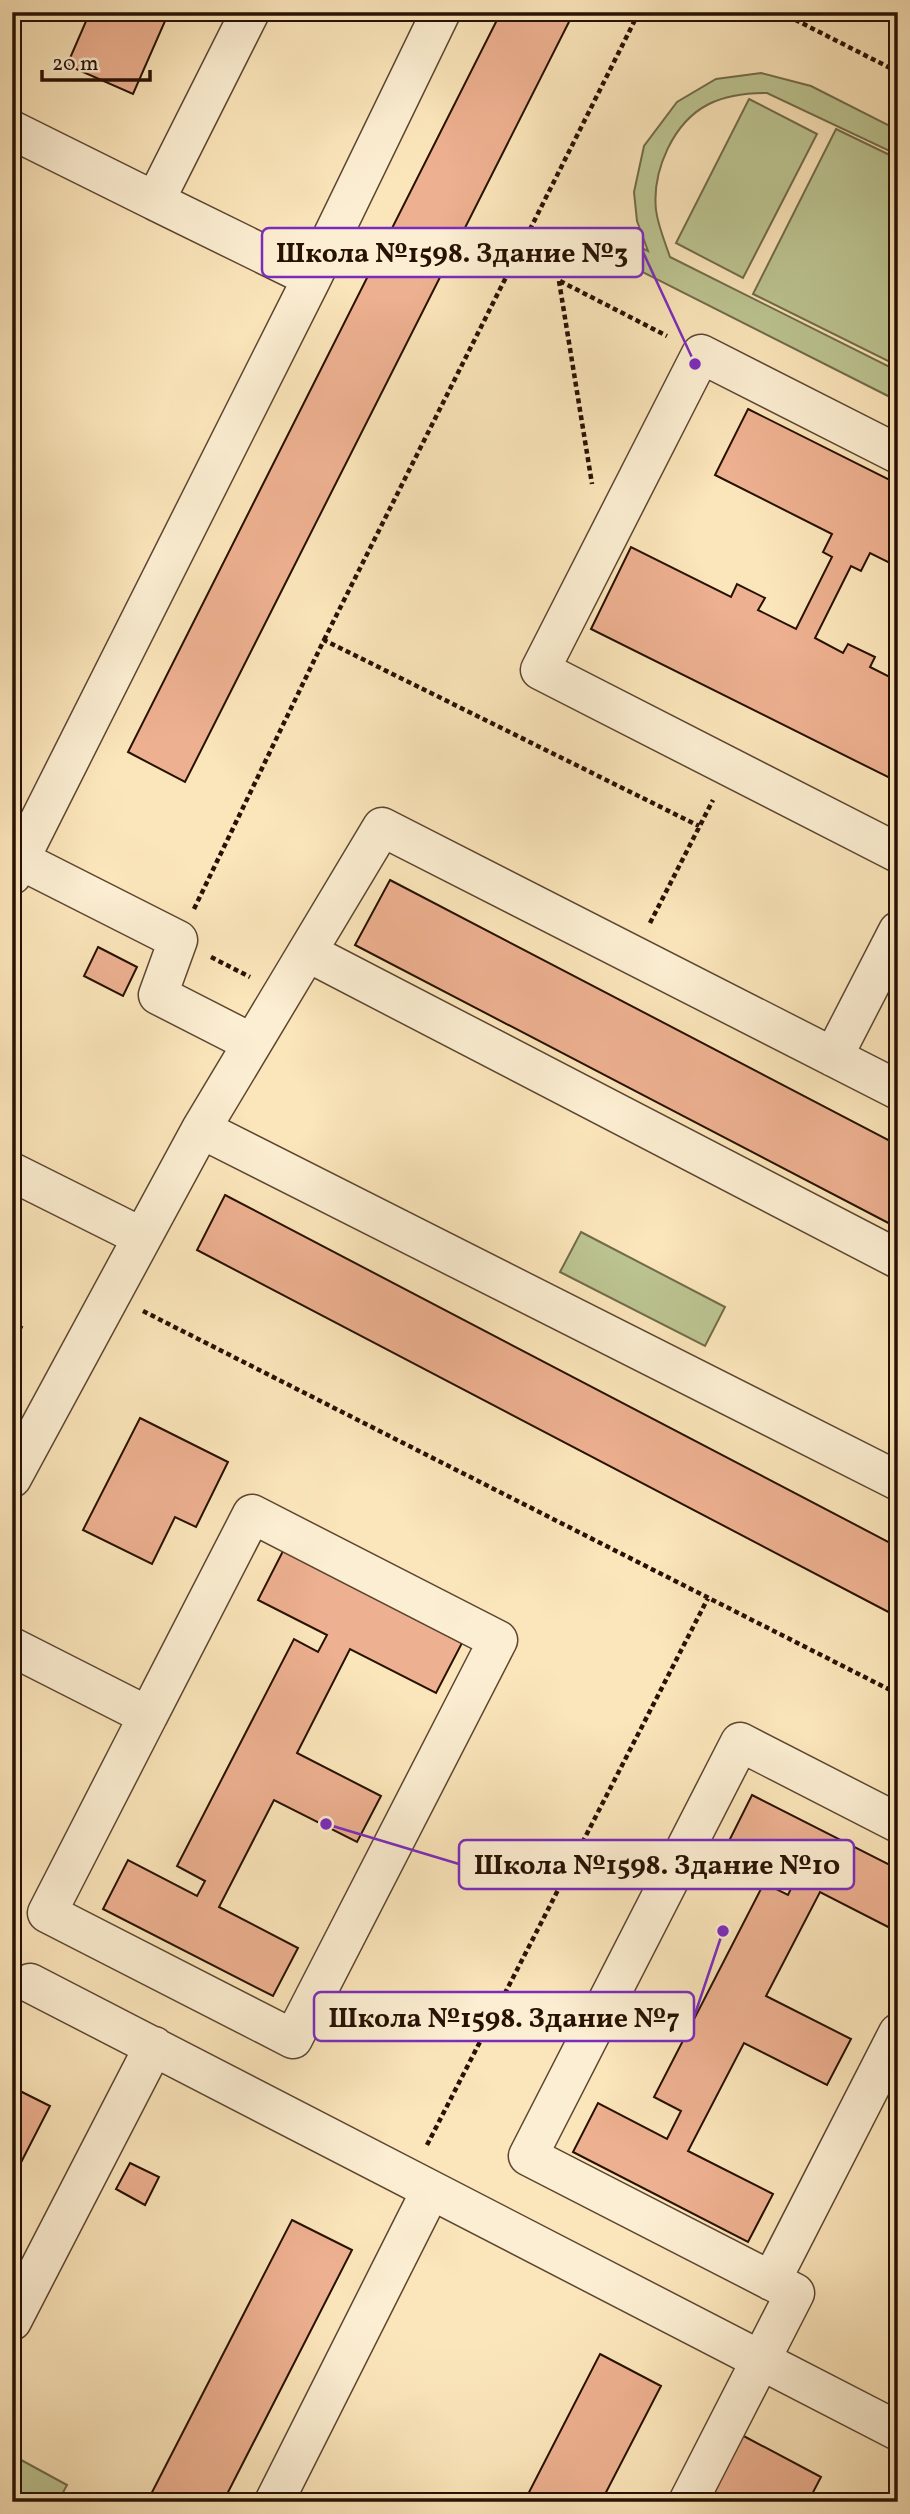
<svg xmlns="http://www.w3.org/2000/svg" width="910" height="2514" viewBox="0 0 910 2514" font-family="Vollkorn,serif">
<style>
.green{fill:#bcc592;stroke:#726b4a;stroke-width:2}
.building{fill:#edb090;stroke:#271103;stroke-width:2}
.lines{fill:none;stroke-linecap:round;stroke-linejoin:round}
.minor-casing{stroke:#5c4631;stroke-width:41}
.path{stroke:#271103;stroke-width:4.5;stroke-dasharray:5 3.5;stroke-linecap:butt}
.minor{stroke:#fceed2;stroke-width:38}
.leader{fill:none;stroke:#7b2cbf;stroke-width:2.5}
.callout-dot{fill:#7b2cbf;stroke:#fceed2;stroke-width:2.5}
.callout{fill:#fceed2;stroke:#7b2cbf;stroke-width:2.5}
.callout-label{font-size:28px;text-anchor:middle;font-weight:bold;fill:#271103}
</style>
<rect width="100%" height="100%" fill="#fbe5ba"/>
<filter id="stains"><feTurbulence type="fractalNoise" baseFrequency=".00286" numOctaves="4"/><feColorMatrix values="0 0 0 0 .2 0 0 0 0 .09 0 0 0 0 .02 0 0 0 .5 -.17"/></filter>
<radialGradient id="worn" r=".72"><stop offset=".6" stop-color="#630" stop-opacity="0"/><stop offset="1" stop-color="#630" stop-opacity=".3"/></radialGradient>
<!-- green -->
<path class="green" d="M761,73L811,86L898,130V155L767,93C747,93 727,95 709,104C673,122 652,171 656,210C658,226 665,242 670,257L898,371V401L599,250L608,232L648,251L637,221L634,192L644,146L677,102L716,79Z
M749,99L817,134L743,278L676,243Z
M836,129L898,159V366L753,294Z
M581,1232L725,1307L705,1346L560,1272Z
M12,2455L67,2485L58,2502H12Z"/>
<!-- building -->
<path class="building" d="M90,12H169L133,94L67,65Z
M501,12H574L185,782L128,752Z
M748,409L898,484V567L870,553L861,571L851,566L815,638L843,653L848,644L875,657L870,667L898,681V782L591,629L631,547L731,597L737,584L765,598L758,610L796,629L832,557L823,552L832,534L715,475Z
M390,880L898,1145V1228L355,945Z
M98,947L137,967L123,996L84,976Z
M225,1195L898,1547V1617L197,1250Z
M12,1322L22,1327L12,1347Z
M140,1418L228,1462L196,1527L175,1517L152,1564L83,1530Z
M283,1551L462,1643L436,1693L350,1649L297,1753L381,1796L357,1842L274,1800L219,1907L298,1948L273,1996L103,1909L128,1860L197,1896L205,1881L177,1866L294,1639L318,1652L327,1635L258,1600Z
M752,1795L898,1869V1932L820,1892L766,1996L851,2039L827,2085L744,2043L688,2151L773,2194L748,2242L573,2152L598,2103L667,2139L681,2111L654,2097L764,1883L788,1895L796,1878L728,1843Z
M12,2087L50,2106L12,2180Z
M130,2163L159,2177L145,2205L116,2189Z
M292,2220L352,2250L223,2502H147Z
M600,2354L661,2386L601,2502H524Z
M738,2433L821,2477L808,2502H716L705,2496Z"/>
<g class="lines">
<defs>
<path id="minor" d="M12,130L155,201L250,12
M155,201L312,278
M898,454L701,354L540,670L898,853
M20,860L178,940L158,995L252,1043
M12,875L312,278L441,12
M307,952L898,1259
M833,1057L898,931
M201,1129L898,1481
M12,1172L142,1237
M12,1478L201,1129L382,827L898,1090
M12,1647L148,1716L252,1514L498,1640L293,2039L47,1913L148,1716
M30,1983L898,2431
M771,2281L898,2033
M12,2321L154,2046
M274,2502L431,2190
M688,2502L795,2293L528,2156L740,1742L898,1823"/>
</defs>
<!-- minor casing -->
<use href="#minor" class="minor-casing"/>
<!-- path -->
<path class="path" d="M780,12L898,72
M559,281L592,484
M560,281L667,336
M324,640L639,12
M194,909L324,640L699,826
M650,923L713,800
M211,957L250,977
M143,1311L898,1694
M427,2145L708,1598"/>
<!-- minor -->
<use href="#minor" class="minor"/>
</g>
<!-- callouts -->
<path class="leader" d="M695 364L643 252M326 1824L459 1864M723 1931L694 2017"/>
<g class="callout-dot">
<circle cx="695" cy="364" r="7"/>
<circle cx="326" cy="1824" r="7"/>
<circle cx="723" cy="1931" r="7"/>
</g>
<g class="callout">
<rect x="262" y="228" width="381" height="49" rx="7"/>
<rect x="459" y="1840" width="395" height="49" rx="7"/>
<rect x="314" y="1992" width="380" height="49" rx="7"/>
</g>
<g class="callout-label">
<text x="452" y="262">Школа №1598. Здание №3</text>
<text x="657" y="1874">Школа №1598. Здание №10</text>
<text x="504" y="2027">Школа №1598. Здание №7</text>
</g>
<!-- margin -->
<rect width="910" height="2514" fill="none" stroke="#fbe5ba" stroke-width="42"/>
<rect x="14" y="14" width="882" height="2486" fill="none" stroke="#271103" stroke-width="3.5"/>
<rect x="21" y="21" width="868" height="2472" fill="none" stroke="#271103" stroke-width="2"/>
<!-- scale -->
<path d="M42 70v10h108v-10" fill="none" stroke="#271103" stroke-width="3.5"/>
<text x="52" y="70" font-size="21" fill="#271103" stroke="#fceed2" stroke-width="5" paint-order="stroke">20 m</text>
<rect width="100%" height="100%" filter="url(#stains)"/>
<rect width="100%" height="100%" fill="url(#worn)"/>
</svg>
